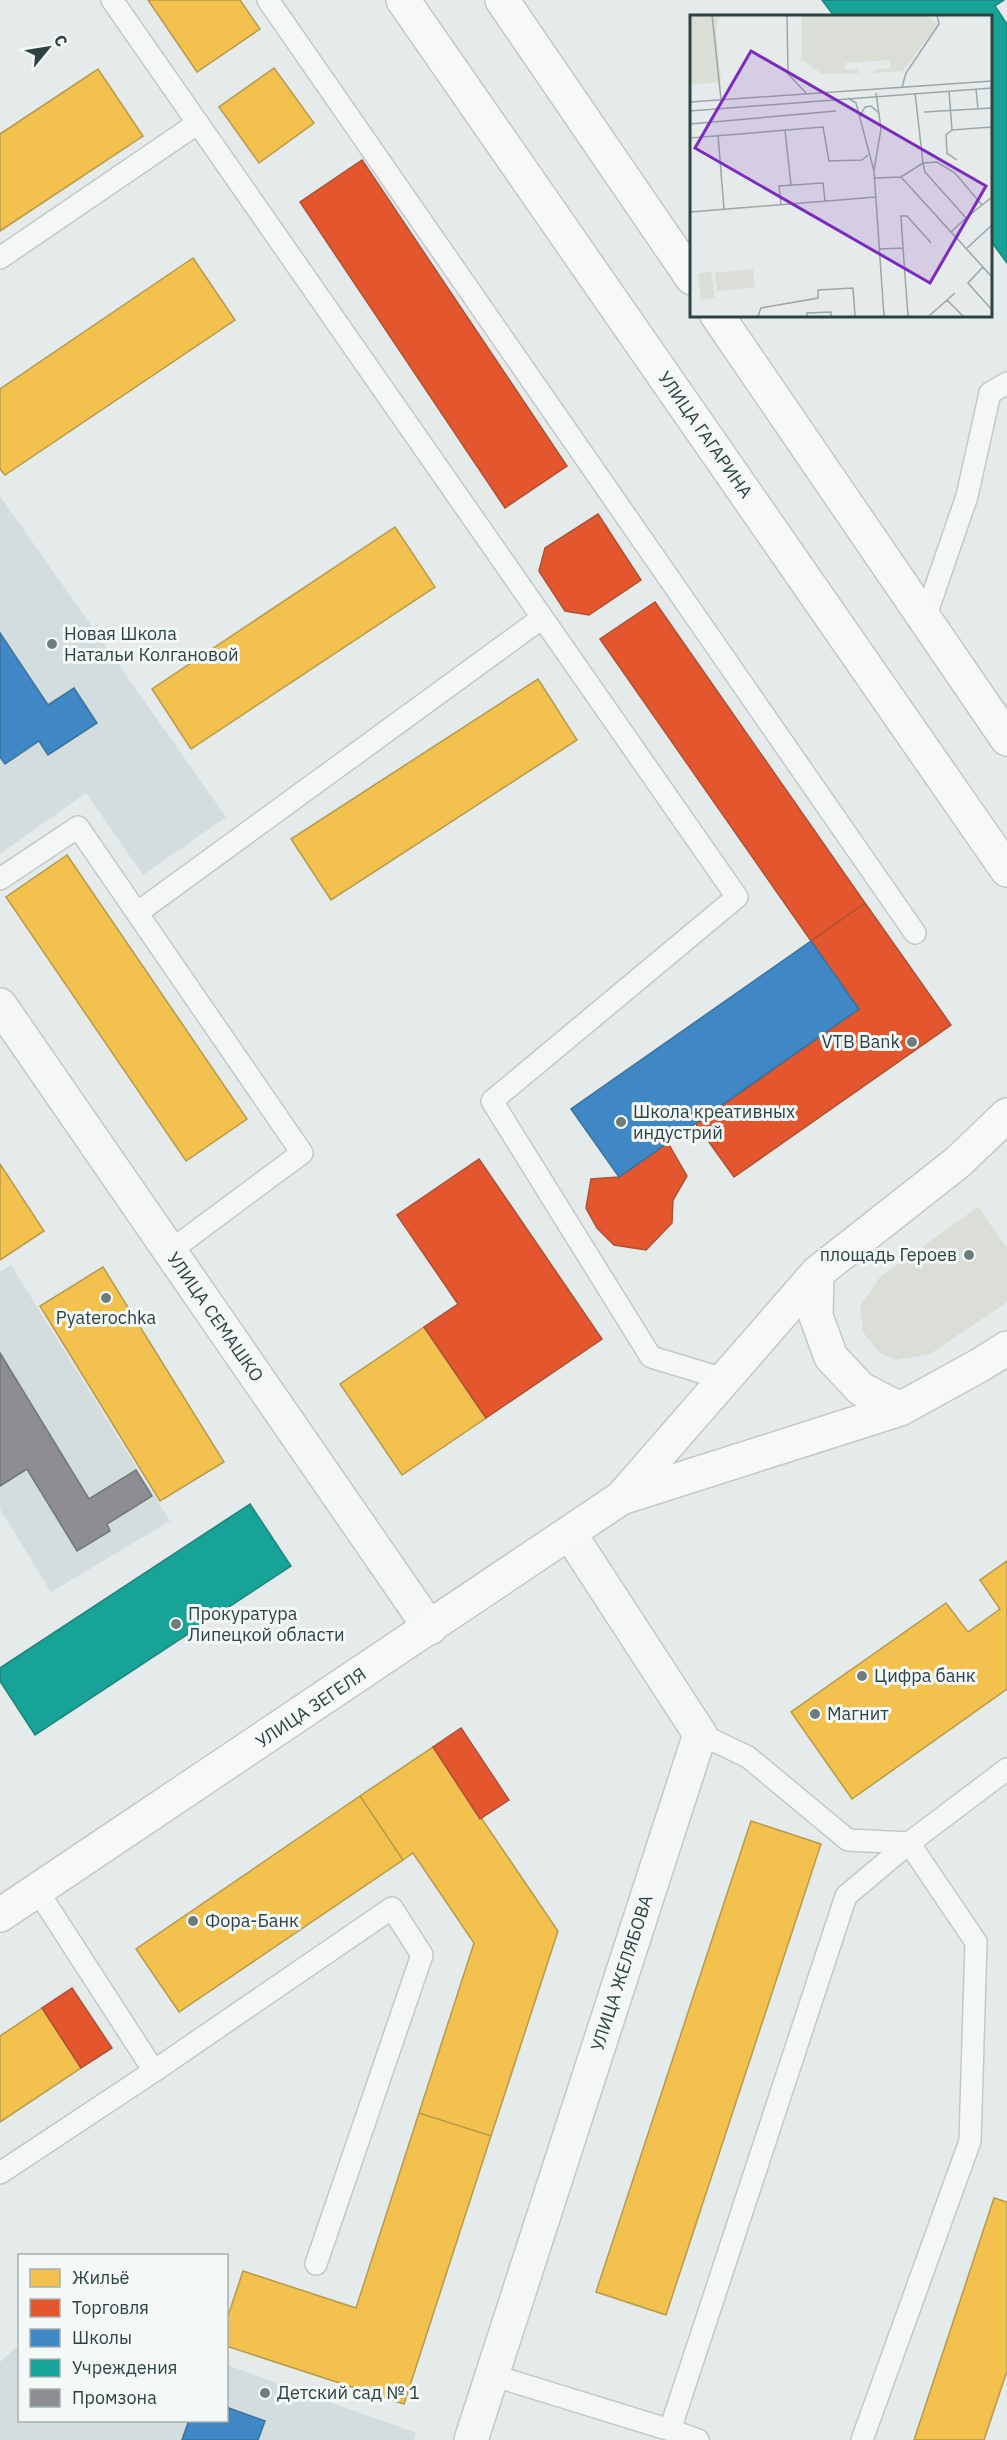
<svg xmlns="http://www.w3.org/2000/svg" width="1007" height="2440" viewBox="0 0 1007 2440" font-family="'IBM Plex Sans',sans-serif">
<style>
.built{fill:#d4dddd}
.green{fill:#dbded6}
.homes{fill:#f2c14e;stroke:#b79b4b;stroke-width:1.5}
.shops{fill:#e4572e;stroke:#ad5134;stroke-width:1.5}
.schools{fill:#3f88c5;stroke:#39739e;stroke-width:1.5}
.public{fill:#17a398;stroke:#1d867e;stroke-width:1.5}
.industry{fill:#8d8d92;stroke:#70777a;stroke-width:1.5}
.lines{fill:none;stroke-linecap:round;stroke-linejoin:round}
.lane-casing{stroke:#c3c8c8;stroke-width:24}
.street-casing{stroke:#c3c8c8;stroke-width:36}
.secondary-casing{stroke:#c3c8c8;stroke-width:36}
.primary-casing{stroke:#c2c8c8;stroke-width:36}
.lane{stroke:#f5f7f7;stroke-width:21}
.street{stroke:#f5f7f7;stroke-width:33}
.secondary{stroke:#f8f8f8;stroke-width:33}
.primary{stroke:#f8f8f8;stroke-width:33}
.poi-dot{fill:#6d7d7d;stroke:#f4f9f8;stroke-width:2}
.labels{text-anchor:middle;stroke-width:6;stroke-linejoin:round;paint-order:stroke}
.street-label{font-size:18px;fill:#2c4343;stroke:#f4f9f8}
.poi-label{font-size:18px;fill:#2c4343;stroke:#f4f9f8;text-anchor:start}
.inset-road{fill:none;stroke:#9ba7a7;stroke-width:1.5}
.view{fill:#7b2cbf;fill-opacity:0.15;stroke:#7b2cbf;stroke-width:3}
.inset-edge{fill:none;stroke:#2c4343;stroke-width:3}
</style>
<rect width="100%" height="100%" fill="#e5eaea"/>
<!-- built -->
<path class="built" d="M0,496L226,817L143,875L86,793L0,854Z
M11,1265L170,1521L51,1592L0,1509V1272Z
M19,2345L20,2420H226L227,2365L416,2433L414,2440H0V2362Z"/>
<!-- green -->
<path class="green" d="M978,1207L1007,1248V1302L930,1354L896,1360L880,1353L863,1332L860,1306L880,1277Z"/>
<!-- homes -->
<path class="homes" d="M148,0H240L260,29L197,72Z
M274,68L314,123L259,163L219,107Z
M98,69L143,136L0,231V134Z
M193,258L235,320L5,475L0,469V389Z
M395,527L435,587L191,749L152,689Z
M538,679L577,740L331,900L291,839Z
M67,855L247,1119L186,1161L6,897Z
M0,1164L44,1231L0,1260Z
M103,1267L224,1462L160,1501L40,1306Z
M424,1327L486,1418L402,1475L340,1384Z
M1007,1561V1689L852,1799L791,1712L946,1603L968,1632L1000,1609L980,1580Z
M433,1747L558,1931L491,2136L419,2113L474,1943L413,1853L403,1860L360,1796Z
M360,1796L403,1860L179,2012L136,1949Z
M751,1821L821,1844L666,2315L596,2292Z
M42,2008L81,2068L0,2122V2036Z
M419,2113L491,2136L404,2404L226,2346V2322L243,2271L356,2308Z
M994,2198L1007,2202V2371L984,2440H914Z"/>
<!-- shops -->
<path class="shops" d="M362,160L567,466L505,508L300,202Z
M598,514L641,580L589,615L565,611L539,571L545,548Z
M655,602L865,903L811,941L600,639Z
M865,903L951,1025L734,1177L696,1124L859,1009L811,941Z
M668,1143L687,1176L673,1200L672,1223L646,1250L614,1245L597,1228L586,1208L591,1179L619,1177Z
M479,1159L602,1339L486,1418L424,1327L458,1304L397,1215Z
M461,1728L509,1800L480,1819L433,1747Z
M72,1988L112,2048L81,2068L42,2008Z"/>
<!-- schools -->
<path class="schools" d="M0,633L48,705L74,688L97,723L48,755L39,741L5,764L0,757Z
M811,941L859,1009L619,1177L571,1109Z
M226,2407L265,2421L258,2440H182L189,2420H226Z"/>
<!-- public -->
<path class="public" d="M822,0H1004L995,6L1007,24V263L990,240V16H834Z
M250,1504L291,1566L35,1735L0,1681V1668Z"/>
<!-- industry -->
<path class="industry" d="M0,1353L89,1499L136,1470L152,1496L107,1524L110,1531L77,1551L27,1469L0,1486Z"/>
<g class="lines">
<defs>
<path id="lane" d="M112,0L737,897L492,1101L651,1357L724,1379
M268,0L915,933
M0,258L198,123
M925,618L967,496L990,393L1007,383
M0,879L78,827L302,1153L170,1251
M137,913L542,618
M700,1734L748,1757L848,1840L909,1843L1007,1769
M37,1890L154,2071L392,1908L422,1955L316,2264
M0,2173L154,2071
M492,2375L670,2430
M698,2440L670,2430L846,1896L909,1843L976,1942L970,2141L862,2440"/>
<path id="street" d="M0,1005L430,1628
M471,2440L700,1734L570,1534"/>
<path id="secondary" d="M817,1273L816,1316L831,1357L861,1389L900,1409
M621,1498L900,1409L980,1365L1007,1348
M0,1915L621,1498L817,1273L958,1162L1007,1115"/>
<path id="primary" d="M403,0L1007,870
M502,0L692,278
M717,315L1007,739"/>
</defs>
<!-- lane casing -->
<use href="#lane" class="lane-casing"/>
<!-- street casing -->
<use href="#street" class="street-casing"/>
<!-- secondary casing -->
<use href="#secondary" class="secondary-casing"/>
<!-- primary casing -->
<use href="#primary" class="primary-casing"/>
<!-- lane -->
<use href="#lane" class="lane"/>
<!-- street -->
<use href="#street" class="street"/>
<!-- secondary -->
<use href="#secondary" class="secondary"/>
<!-- primary -->
<use href="#primary" class="primary"/>
</g>
<!-- markers -->
<g class="poi-dot">
<circle cx="52" cy="644" r="6"/>
<circle cx="912" cy="1042" r="6"/>
<circle cx="621" cy="1122" r="6"/>
<circle cx="969" cy="1255" r="6"/>
<circle cx="106" cy="1298" r="6"/>
<circle cx="176" cy="1624" r="6"/>
<circle cx="862" cy="1676" r="6"/>
<circle cx="815" cy="1714" r="6"/>
<circle cx="193" cy="1921" r="6"/>
<circle cx="265" cy="2393" r="6"/>
</g>
<g class="labels">
<!-- street labels -->
<g class="street-label">
<text transform="translate(705 435) rotate(55)" y="6">УЛИЦА ГАГАРИНА</text>
<text transform="translate(215 1317) rotate(55)" y="6">УЛИЦА СЕМАШКО</text>
<text transform="translate(311 1708) rotate(-34)" y="6">УЛИЦА ЗЕГЕЛЯ</text>
<text transform="translate(622 1973) rotate(-72)" y="6">УЛИЦА ЖЕЛЯБОВА</text>
</g>
<!-- poi labels -->
<g class="poi-label">
<text x="64" y="640">Новая Школа<tspan x="64" dy="21">Натальи Колгановой</tspan></text>
<text x="900" y="1048" text-anchor="end">VTB Bank</text>
<text x="633" y="1118">Школа креативных<tspan x="633" dy="21">индустрий</tspan></text>
<text x="957" y="1261" text-anchor="end">площадь Героев</text>
<text x="106" y="1324" text-anchor="middle">Pyaterochka</text>
<text x="188" y="1620">Прокуратура<tspan x="188" dy="21">Липецкой области</tspan></text>
<text x="874" y="1682">Цифра банк</text>
<text x="827" y="1720">Магнит</text>
<text x="205" y="1927">Фора-Банк</text>
<text x="277" y="2399">Детский сад № 1</text>
</g>
</g>
<!-- overview -->
<g transform="translate(690 15)">
<rect width="302" height="302" fill="#e5eaea"/>
<path d="M0,0H30L26,14L31,67L0,70ZM112,0H236L248,9L213,56L183,58V55L200,53V45L155,48V55L169,54V58L132,59L111,44ZM63,254L65,272L27,276L25,258ZM21,256L25,283L11,285L8,259Z" fill="#dbded6"/>
<path class="inset-road" d="M22,0L31,84M97,0L98,59L116,78M212,72L216,58L249,9L247,0M286,74L288,94M259,76L262,115L302,112M158,83L166,88L184,156L194,301M0,87L302,66M0,96L302,73M234,97L302,93M170,101L175,92L181,91L190,99M0,109L146,96M95,115L101,170M262,115L256,120L257,138L267,145M28,120L34,194M0,123L133,112L139,146L172,145L178,140M184,155L191,114L186,78M211,162L302,262M185,163L211,162L233,148L225,78M91,189L89,171L133,168L135,186M292,190L265,158L247,147L233,148L235,157L276,203L302,182M0,197L186,182M261,217L276,203M213,233L218,301M189,234L213,233L211,201H217L241,228M276,234L302,210M293,252L278,268L302,295M257,285L273,301M68,301L71,293L128,283V275L163,273L165,301M117,301V298L141,297V301M239,301L265,278"/>
<path class="view" d="M61,36L296,171L240,268L5,133Z"/>
<rect width="302" height="302" class="inset-edge"/>
</g>
<!-- legend -->
<rect x="18" y="2254" width="210" height="168" fill="#f4f9f8" stroke="#a4b0b0" stroke-width="1.5"/>
<rect x="30" y="2269" width="30" height="18" fill="#f2c14e" stroke="#a4b0b0" stroke-width="1.5"/>
<text x="72" y="2284" font-size="18" fill="#2c4343">Жильё</text>
<rect x="30" y="2299" width="30" height="18" fill="#e4572e" stroke="#a4b0b0" stroke-width="1.5"/>
<text x="72" y="2314" font-size="18" fill="#2c4343">Торговля</text>
<rect x="30" y="2329" width="30" height="18" fill="#3f88c5" stroke="#a4b0b0" stroke-width="1.5"/>
<text x="72" y="2344" font-size="18" fill="#2c4343">Школы</text>
<rect x="30" y="2359" width="30" height="18" fill="#17a398" stroke="#a4b0b0" stroke-width="1.5"/>
<text x="72" y="2374" font-size="18" fill="#2c4343">Учреждения</text>
<rect x="30" y="2389" width="30" height="18" fill="#8d8d92" stroke="#a4b0b0" stroke-width="1.5"/>
<text x="72" y="2404" font-size="18" fill="#2c4343">Промзона</text>
<!-- north arrow -->
<g transform="translate(48 48) rotate(60)" stroke="#f4f9f8" stroke-width="4.5" paint-order="stroke">
<path d="M0-4.5L10 22L0 15L-10 22Z" fill="#2c4343"/>
<text y="-9" font-size="16" font-weight="bold" text-anchor="middle" fill="#2c4343">С</text>
</g>
</svg>
